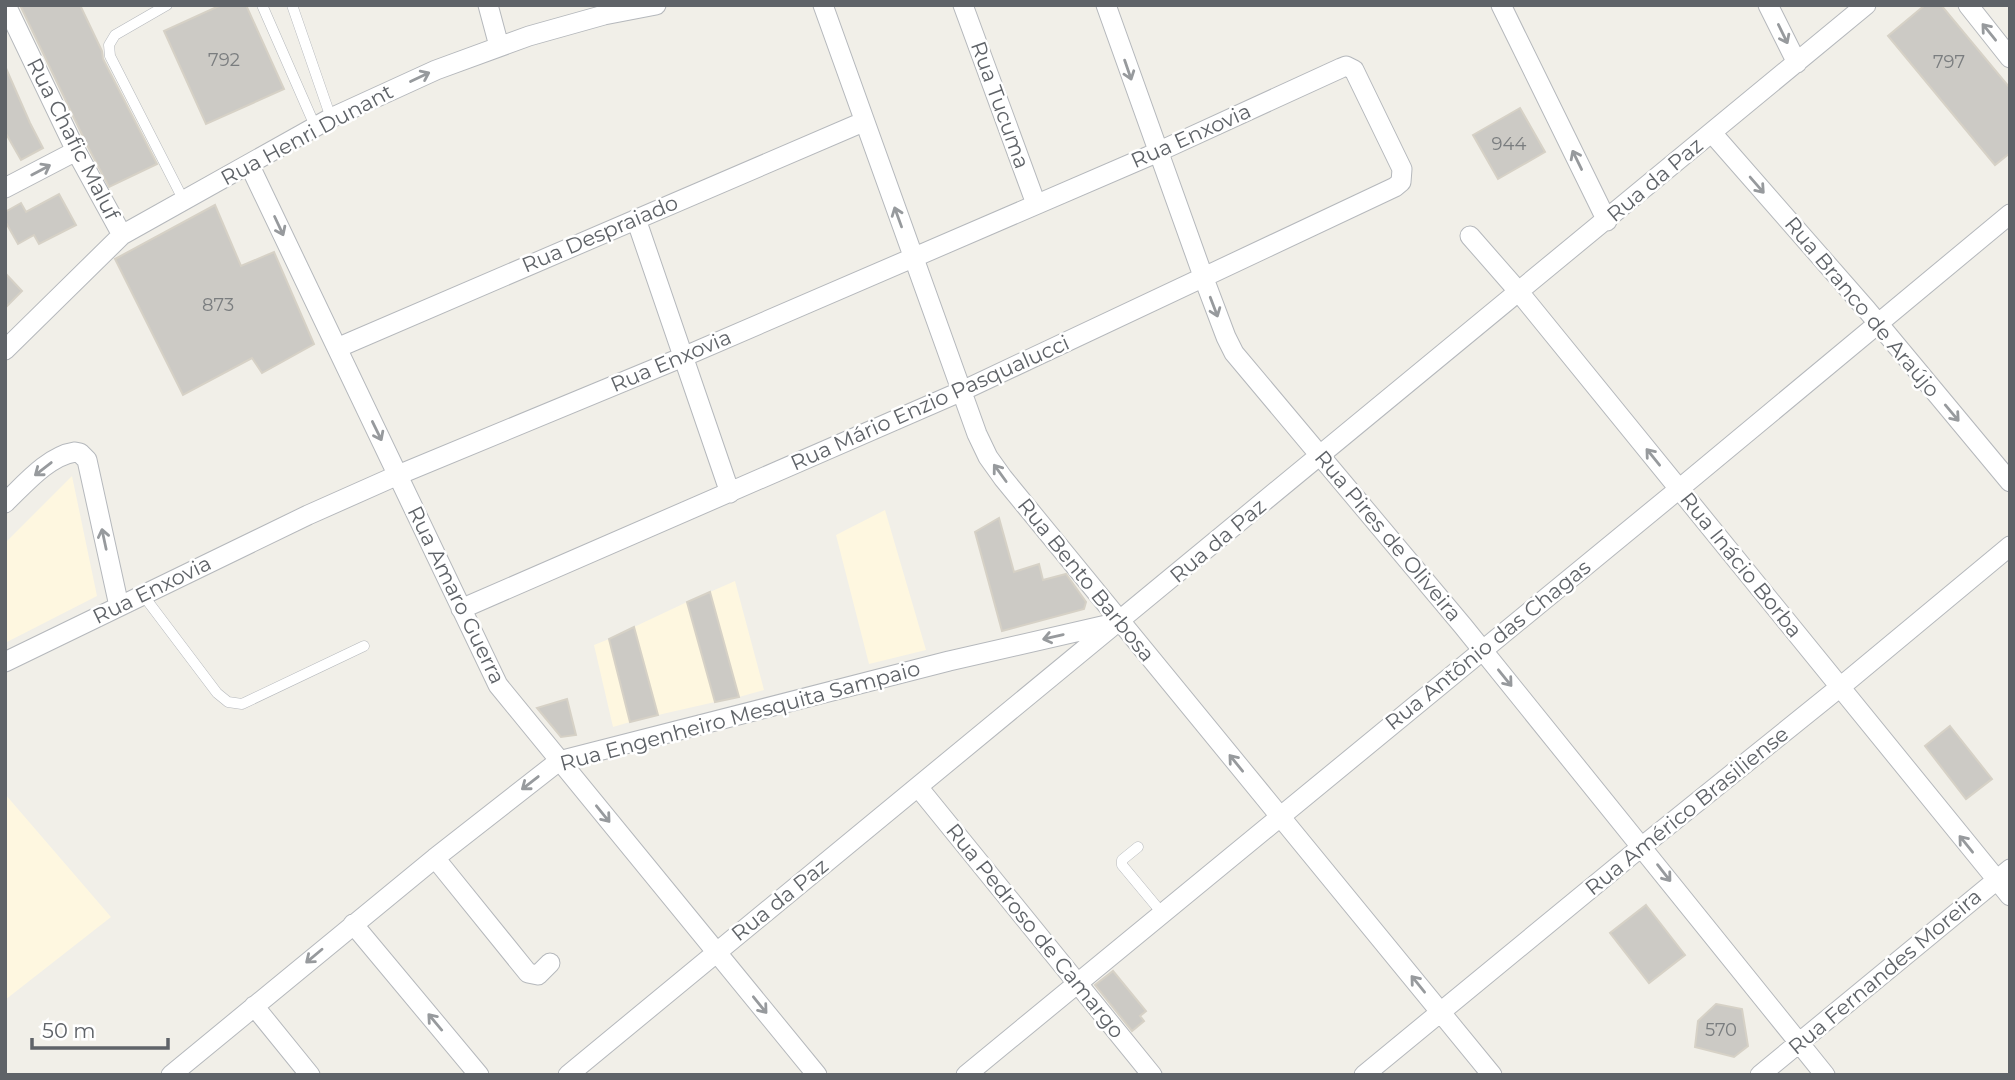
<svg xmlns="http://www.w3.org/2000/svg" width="2015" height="1080" viewBox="0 0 2015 1080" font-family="Montserrat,sans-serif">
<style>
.commercial{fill:#fef7e0}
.building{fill:#cccac5;stroke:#d6d1c6;stroke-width:2}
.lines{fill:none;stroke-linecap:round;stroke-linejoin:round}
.service-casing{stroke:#b5b8bc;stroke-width:11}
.minor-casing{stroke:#b5b8bc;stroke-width:21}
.service{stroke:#fff;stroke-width:10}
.minor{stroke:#fff;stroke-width:19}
.oneway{stroke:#979a9d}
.labels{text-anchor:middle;stroke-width:5;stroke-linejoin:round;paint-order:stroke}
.number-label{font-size:18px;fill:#7a7d7f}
.street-label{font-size:21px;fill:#5f6368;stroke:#fff}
</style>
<rect width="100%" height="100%" fill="#f1efe8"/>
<!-- commercial -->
<path class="commercial" d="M72,476L97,596L5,643V543Z
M885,510L926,650L869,664L836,535Z
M735,581L764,690L739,697L710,592Z
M687,602L715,702L658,715L634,627Z
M609,639L630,722L613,727L594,645Z
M5,794L111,917L5,1000Z"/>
<!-- building -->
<path class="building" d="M20,5H80L102,51L103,59L157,164L109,187L87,145Z
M221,5H246L284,89L206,124L164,31Z
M1925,5H1941L2010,88V153L1995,165L1888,36Z
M5,66L30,123L43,148L21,160L5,132Z
M1520,108L1545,152L1498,179L1473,135Z
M59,194L76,225L39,244L34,235L18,244L5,221V212L21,203L26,212Z
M215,205L241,266L274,252L314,344L262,373L252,358L183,395L115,259Z
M5,273L22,291L5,308Z
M999,518L1014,572L1039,564L1043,580L1066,574L1086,602L1084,609L1002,631L975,532Z
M710,592L739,697L715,702L687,602Z
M634,627L658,715L630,722L609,639Z
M567,699L576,735L561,737L537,708Z
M1950,726L1992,779L1966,799L1925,746Z
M1646,905L1685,955L1649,983L1610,933Z
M1113,971L1146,1011L1140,1016L1144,1021L1132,1031L1095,985Z
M1716,1004L1742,1009L1748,1046L1734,1057L1695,1047L1698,1021Z"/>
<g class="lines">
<defs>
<path id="service" d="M167,5L115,35L109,45L110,56L184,201
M262,5L315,126
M292,5L331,118
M143,595L217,693L228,702L242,704L364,646
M1138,847L1122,860V865L1162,913"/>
<path id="minor" d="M6,5L76,151L122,235
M488,5L499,46
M823,5L977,434L988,457L1003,478L1492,1075
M963,5L1036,204
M1106,5L1203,276L1226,337L1234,353L1463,626L1825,1075
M1501,5L1607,221
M1768,5L1797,63
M1968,5L2010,58
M1712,133L1867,310L2010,482
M249,164L498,685L817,1075
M5,188L76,151
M636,219L730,493
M1470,236L1519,292L2010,896
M337,348L863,122
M5,350L122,235L331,118L436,70L529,36L604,15L656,5
M5,503C24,485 48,456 75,452L80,453L87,460L119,606
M5,662L308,515L398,475L683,357L1149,156L1341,68L1346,66L1354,70L1402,169L1401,182L1395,187L962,391L461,609
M918,787L1152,1075
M435,858L528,973L538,975L550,963
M353,924L479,1075
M254,1006L310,1075
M171,1075L435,858L559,761L949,661L1115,623
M568,1075L1866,5
M966,1075L1679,489L2010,214
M1364,1075L1629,857L1850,679L2010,546
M1760,1075L2010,869"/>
</defs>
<!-- service casing -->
<use href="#service" class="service-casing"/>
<!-- minor casing -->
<use href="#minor" class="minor-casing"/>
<!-- service -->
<use href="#service" class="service"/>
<!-- minor -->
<use href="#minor" class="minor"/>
</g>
<!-- one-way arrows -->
<defs><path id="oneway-shaft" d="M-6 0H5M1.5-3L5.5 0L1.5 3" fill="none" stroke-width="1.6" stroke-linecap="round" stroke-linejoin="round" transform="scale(1.75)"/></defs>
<g class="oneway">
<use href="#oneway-shaft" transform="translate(1989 32) rotate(-129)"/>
<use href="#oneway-shaft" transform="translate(1783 34) rotate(64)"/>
<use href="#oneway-shaft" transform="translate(1128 70) rotate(71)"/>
<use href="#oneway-shaft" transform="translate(420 77) rotate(-25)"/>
<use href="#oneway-shaft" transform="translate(1577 160) rotate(-116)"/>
<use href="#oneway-shaft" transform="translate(41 170) rotate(-28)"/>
<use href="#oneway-shaft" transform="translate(1757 185) rotate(49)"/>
<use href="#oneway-shaft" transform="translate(898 217) rotate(-110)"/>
<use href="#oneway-shaft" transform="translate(279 226) rotate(65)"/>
<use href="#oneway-shaft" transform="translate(1214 307) rotate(69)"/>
<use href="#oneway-shaft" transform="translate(1952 413) rotate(50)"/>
<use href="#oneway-shaft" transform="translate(377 431) rotate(64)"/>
<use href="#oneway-shaft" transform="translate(1653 457) rotate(-129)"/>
<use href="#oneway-shaft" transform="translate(43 469) rotate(142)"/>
<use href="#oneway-shaft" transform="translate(1000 473) rotate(-126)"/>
<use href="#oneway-shaft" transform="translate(104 539) rotate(-102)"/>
<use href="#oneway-shaft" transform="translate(1053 637) rotate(167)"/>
<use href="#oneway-shaft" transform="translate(1505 678) rotate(51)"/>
<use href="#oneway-shaft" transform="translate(1236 763) rotate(-129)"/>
<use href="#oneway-shaft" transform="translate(530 783) rotate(142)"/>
<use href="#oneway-shaft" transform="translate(603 814) rotate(51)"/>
<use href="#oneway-shaft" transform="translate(1966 844) rotate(-129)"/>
<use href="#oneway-shaft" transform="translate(1664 873) rotate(52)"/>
<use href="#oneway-shaft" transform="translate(314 956) rotate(140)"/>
<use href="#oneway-shaft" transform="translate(1418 984) rotate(-129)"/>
<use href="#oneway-shaft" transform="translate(760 1005) rotate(51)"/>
<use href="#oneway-shaft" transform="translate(435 1022) rotate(-130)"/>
</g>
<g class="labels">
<!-- number labels -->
<g class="number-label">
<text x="224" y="66">792</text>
<text x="1949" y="68">797</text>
<text x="1509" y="150">944</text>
<text x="218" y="311">873</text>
<text x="1721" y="1036">570</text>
</g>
<!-- street labels -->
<g class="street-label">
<text transform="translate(1000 105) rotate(70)" y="7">Rua Tucuma</text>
<text transform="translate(307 135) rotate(-28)" y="7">Rua Henri Dunant</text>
<text transform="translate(1191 136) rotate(-24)" y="7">Rua Enxovia</text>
<text transform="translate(73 139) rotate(63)" y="7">Rua Chafic Maluf</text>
<text transform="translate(1655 180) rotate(-40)" y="7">Rua da Paz</text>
<text transform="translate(600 234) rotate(-23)" y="7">Rua Despraiado</text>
<text transform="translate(1862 307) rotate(50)" y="7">Rua Branco de Araújo</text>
<text transform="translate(671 361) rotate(-23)" y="7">Rua Enxovia</text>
<text transform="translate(930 403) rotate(-24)" y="7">Rua Mário Enzio Pasqualucci</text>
<text transform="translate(1388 536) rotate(50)" y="7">Rua Pires de Oliveira</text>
<text transform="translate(1218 541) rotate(-40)" y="7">Rua da Paz</text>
<text transform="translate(1741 565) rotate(51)" y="7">Rua Inácio Borba</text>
<text transform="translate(1086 580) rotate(51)" y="7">Rua Bento Barbosa</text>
<text transform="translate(152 590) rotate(-26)" y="7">Rua Enxovia</text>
<text transform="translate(456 595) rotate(64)" y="7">Rua Amaro Guerra</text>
<text transform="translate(1488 645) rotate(-39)" y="7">Rua Antônio das Chagas</text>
<text transform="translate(740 716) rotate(-15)" y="7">Rua Engenheiro Mesquita Sampaio</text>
<text transform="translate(1687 811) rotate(-39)" y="7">Rua Américo Brasiliense</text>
<text transform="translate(780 900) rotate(-39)" y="7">Rua da Paz</text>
<text transform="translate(1035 931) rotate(51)" y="7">Rua Pedroso de Camargo</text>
<text transform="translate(1885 972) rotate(-40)" y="7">Rua Fernandes Moreira</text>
</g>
</g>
<!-- border -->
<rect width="2015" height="1080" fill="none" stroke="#5f6368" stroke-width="14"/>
<!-- scale -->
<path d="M32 1038v10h136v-10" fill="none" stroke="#5f6368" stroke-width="3.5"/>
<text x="42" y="1038" font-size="21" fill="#5f6368" stroke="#ffffff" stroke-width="5" paint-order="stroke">50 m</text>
</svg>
